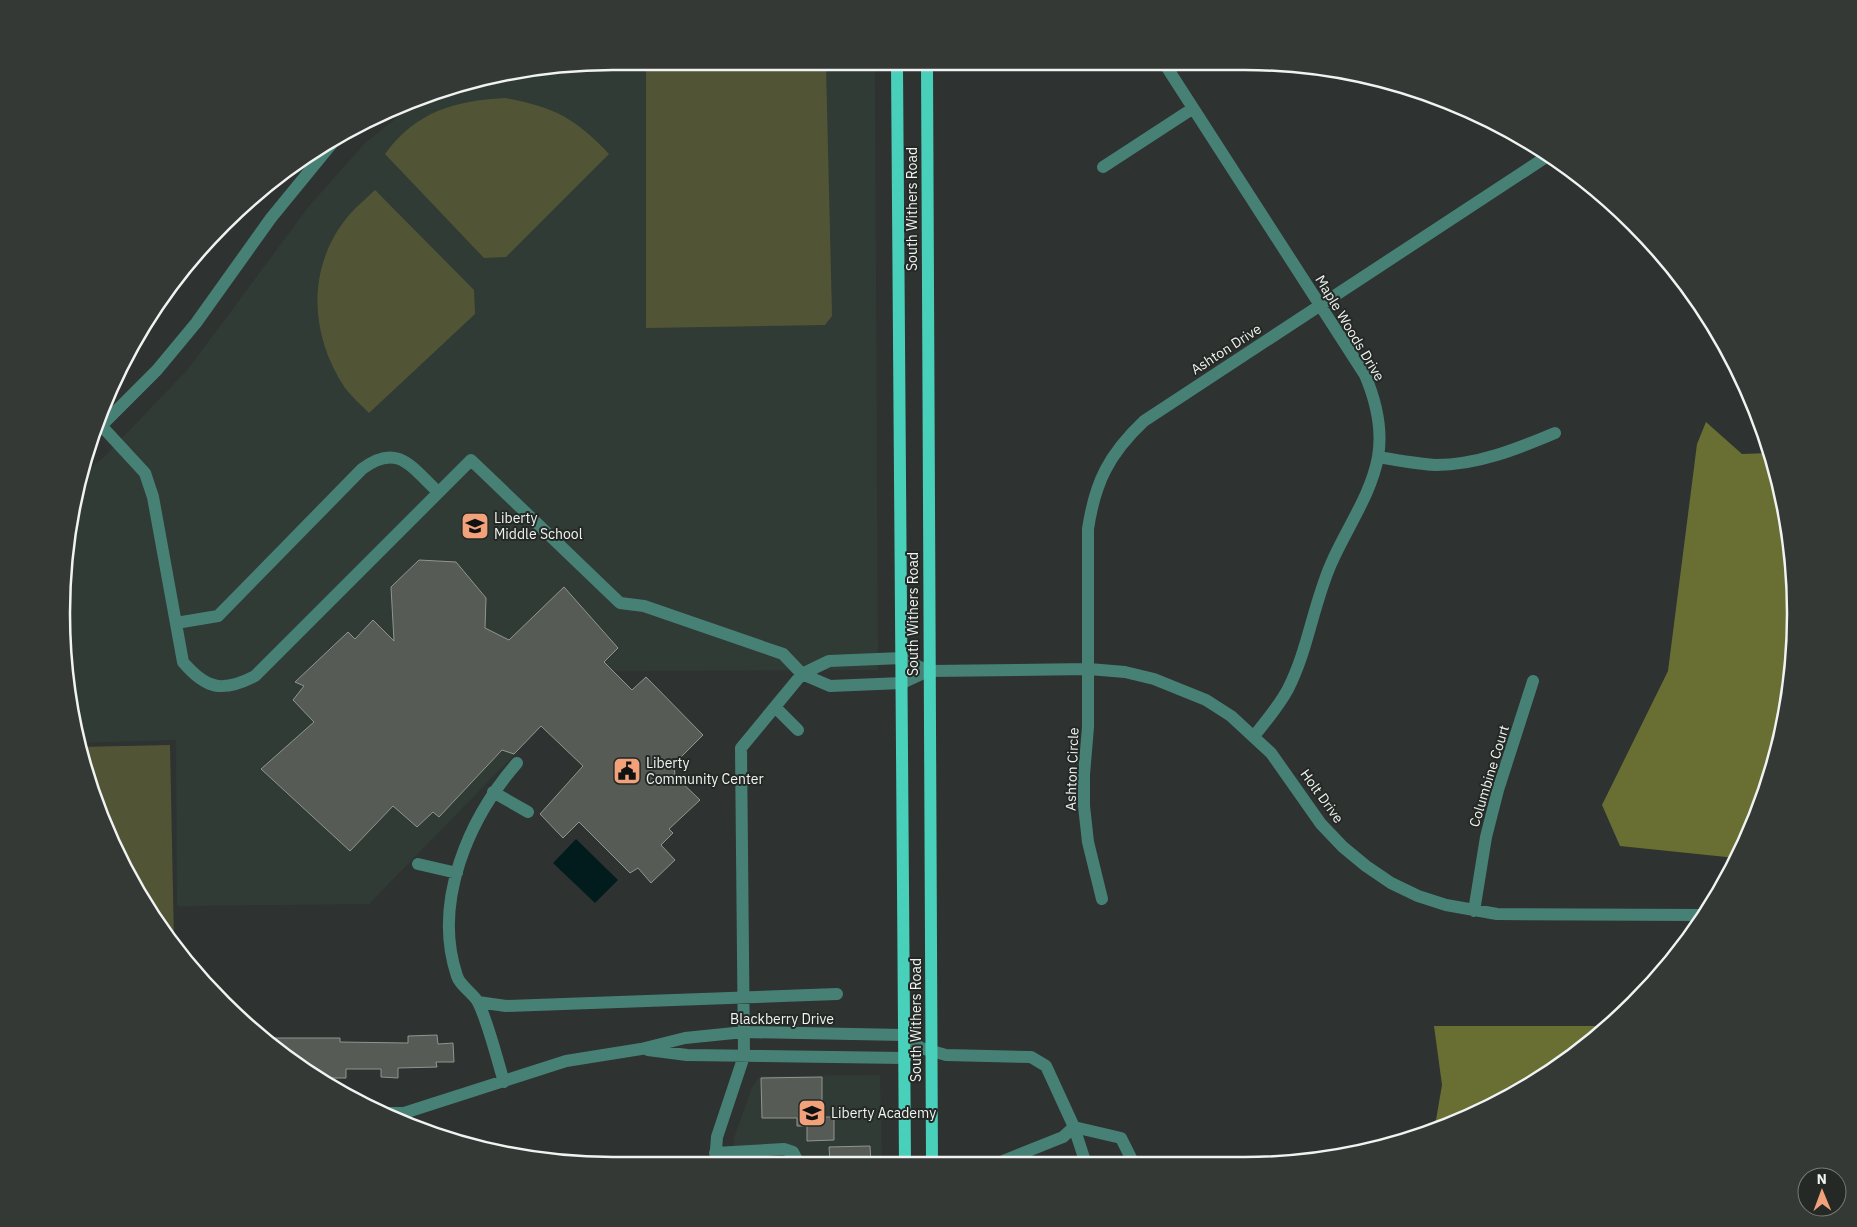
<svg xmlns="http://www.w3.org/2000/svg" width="1857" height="1227" viewBox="0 0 1857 1227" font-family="'IBM Plex Sans',sans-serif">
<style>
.built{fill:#313b35}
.green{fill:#525535}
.forest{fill:#696f33}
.water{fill:#021c1e}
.building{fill:#575b56;stroke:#919590}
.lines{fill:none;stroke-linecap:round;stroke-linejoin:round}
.minor{stroke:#478176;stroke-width:12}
.major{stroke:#48d0bb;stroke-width:12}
.labels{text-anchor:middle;stroke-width:4;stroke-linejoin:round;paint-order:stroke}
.street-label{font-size:14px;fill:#f0f3f1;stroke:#242926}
.poi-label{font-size:14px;fill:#f0f3f1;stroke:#242926;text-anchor:start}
.rim{fill:none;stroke:#f0f3f1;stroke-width:2.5}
</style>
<rect width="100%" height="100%" fill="#2e3230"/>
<!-- built -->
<path class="built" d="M541,66H875L878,670L596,671L369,904L177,906L176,740L78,743L62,650V578L83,474L103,458L188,369L309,206L365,143L424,96L436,90Z
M880,1075L882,1163L732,1162L734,1138L752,1087L760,1076Z"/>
<!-- green -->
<path class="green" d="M646,66H826L832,316L825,325L646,328Z
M505,98C554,107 575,118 609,154L506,257L484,258L385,154C417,111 454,101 505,98Z
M375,190L474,290L475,314L369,413C361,405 352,397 345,388C309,334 306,265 350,214C358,205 367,198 375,190Z
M170,745L174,943L154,920L103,825L78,747Z"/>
<!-- forest -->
<path class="forest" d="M1706,422L1742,454L1770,453L1777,470L1795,577L1791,685L1767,791L1736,858L1620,846L1602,805L1668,671L1697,444Z
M1434,1026H1607L1580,1051L1488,1109L1416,1136L1436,1120L1442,1085Z"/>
<!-- water -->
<path class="water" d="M576,839L618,880L595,903L553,863Z"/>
<!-- building -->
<path class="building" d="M419,560L456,562L486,598L485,628L509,640L564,587L618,648L604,662L632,690L646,677L703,735L674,764L675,776L700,800L669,829L673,833L661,845L675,860L651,883L638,868L630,873L579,822L563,838L540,814L583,766L541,726L514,754L502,750L439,817L433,812L417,827L393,806L350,851L261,769L314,722L293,700L304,686L295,682L348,632L355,639L373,620L394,641L391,587Z
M437,1035L438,1044L453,1043L454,1062H436L437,1067L398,1068V1078L381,1077V1069H346V1078H317L262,1038H340V1042L408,1043V1036Z
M822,1077V1117H834V1140L807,1141V1126H797V1118H762L761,1078Z
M870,1146L871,1163L830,1162L829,1147Z"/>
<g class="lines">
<!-- minor -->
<path class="minor" d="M1166,66L1365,375C1376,401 1383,428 1378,457C1371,495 1346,529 1331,564C1313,605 1308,650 1288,689C1279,706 1266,721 1254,736
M1103,167L1192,109
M97,421L145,473L153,497L183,662C206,689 222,693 255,676L471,460L620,603L644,606L783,654L802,674L830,686L902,683L928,671L1089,669L1125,672L1154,679L1206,700L1231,716L1271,753L1321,824L1343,847L1366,866L1391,883L1418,896L1446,905L1497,914L1703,915
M90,437L157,370L196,323L271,218L334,141
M1378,457C1397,460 1416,464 1436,465C1477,465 1517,449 1555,433
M176,623L218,616L362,469C398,442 411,467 438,492
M775,707L798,730
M493,792L528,812
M418,864L457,873
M1102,899L1088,842L1084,806V775L1088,727V529C1095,482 1109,454 1144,421L1546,157
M1474,911L1486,837L1498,790L1533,681
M478,1002L506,1006L837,994
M648,1050L687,1055L904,1058L921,1048
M504,1082C497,1059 488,1022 478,1002C473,993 460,986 457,976C432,902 469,818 517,763
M383,1113H404L566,1061L641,1049L685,1038L744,1032L904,1035L921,1048L946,1055L1031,1057L1046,1066L1074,1127L1063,1137L998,1163
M1074,1127L1121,1138L1134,1164
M1074,1127L1086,1164
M715,1153L784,1149L793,1152L798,1162
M715,1162L717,1137L744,1056L741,748L802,674L829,661L902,658L928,671"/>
<!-- major -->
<path class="major" d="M897,66L905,1163
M927,66L932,1163"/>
</g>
<!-- icons -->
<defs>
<symbol id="school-square" viewBox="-11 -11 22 22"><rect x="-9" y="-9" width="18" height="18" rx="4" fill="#f1a27b" stroke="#242926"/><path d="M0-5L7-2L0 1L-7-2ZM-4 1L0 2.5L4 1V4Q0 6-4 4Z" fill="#111"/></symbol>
<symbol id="civic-square" viewBox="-11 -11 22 22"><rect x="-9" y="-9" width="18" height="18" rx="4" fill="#f1a27b" stroke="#242926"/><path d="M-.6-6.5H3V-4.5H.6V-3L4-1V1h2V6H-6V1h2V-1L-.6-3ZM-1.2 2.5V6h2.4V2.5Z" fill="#111"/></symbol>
</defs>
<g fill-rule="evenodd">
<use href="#school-square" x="459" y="510" width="32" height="32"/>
<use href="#civic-square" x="611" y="755" width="32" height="32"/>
<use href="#school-square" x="796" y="1097" width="32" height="32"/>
</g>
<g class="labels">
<!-- street labels -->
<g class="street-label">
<text transform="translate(912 209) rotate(-90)" y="5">South Withers Road</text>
<text transform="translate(1350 328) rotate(59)" y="5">Maple Woods Drive</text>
<text transform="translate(1226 349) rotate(-33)" y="5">Ashton Drive</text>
<text transform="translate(913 614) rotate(-90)" y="5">South Withers Road</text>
<text transform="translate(1072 769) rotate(-88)" y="5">Ashton Circle</text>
<text transform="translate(1489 776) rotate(-73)" y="5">Columbine Court</text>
<text transform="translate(1322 796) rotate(54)" y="5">Holt Drive</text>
<text x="782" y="1024">Blackberry Drive</text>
<text transform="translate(916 1020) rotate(-90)" y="5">South Withers Road</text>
</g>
<!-- poi labels -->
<g class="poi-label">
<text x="494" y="523">Liberty<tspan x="494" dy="16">Middle School</tspan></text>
<text x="646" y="768">Liberty<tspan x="646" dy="16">Community Center</tspan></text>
<text x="831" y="1118">Liberty Academy</text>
</g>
</g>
<!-- crop -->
<path d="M0 0H1857V1227H0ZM613 70H1244A543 543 0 0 1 1787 613V614A543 543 0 0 1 1244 1157H613A543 543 0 0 1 70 614V613A543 543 0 0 1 613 70Z" fill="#343936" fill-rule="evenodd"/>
<path class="rim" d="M613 70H1244A543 543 0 0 1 1787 613V614A543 543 0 0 1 1244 1157H613A543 543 0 0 1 70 614V613A543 543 0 0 1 613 70Z"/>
<!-- north arrow -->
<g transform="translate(1822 1192) rotate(359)"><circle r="24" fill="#242926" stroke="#767a77"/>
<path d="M0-4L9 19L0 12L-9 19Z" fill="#f1a27b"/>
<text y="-8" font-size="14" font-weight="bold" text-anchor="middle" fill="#f0f3f1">N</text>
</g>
</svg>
